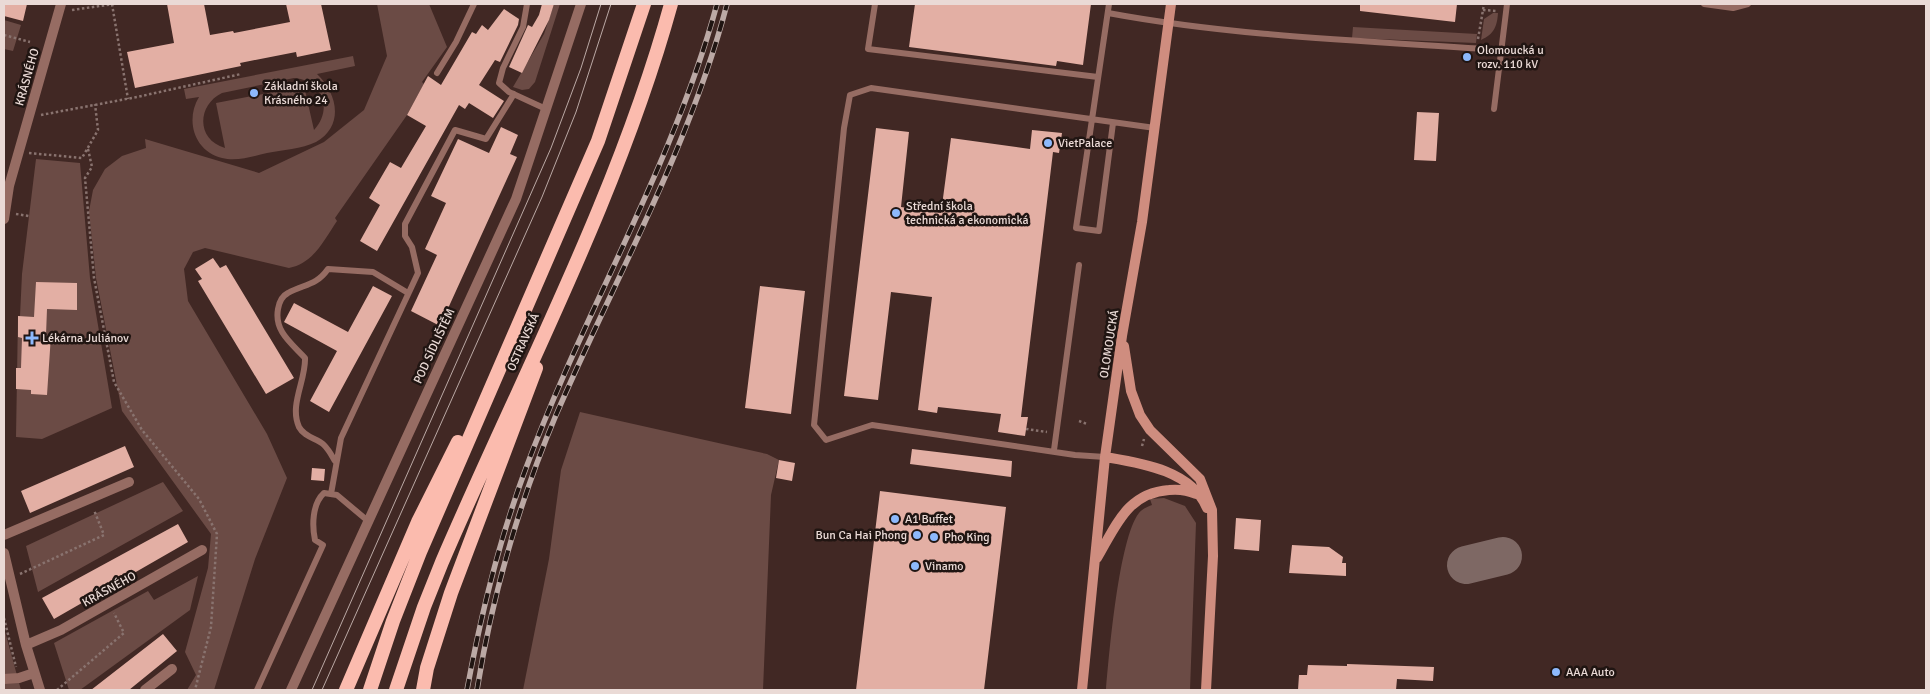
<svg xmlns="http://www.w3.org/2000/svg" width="1930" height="694" viewBox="0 0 1930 694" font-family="Signika,sans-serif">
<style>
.green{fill:#6b4b45;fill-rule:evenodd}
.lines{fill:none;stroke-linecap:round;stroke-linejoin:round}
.taxiway{stroke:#7e6864;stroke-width:38}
.building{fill:#e3afa4}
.path{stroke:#89736f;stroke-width:2.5;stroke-dasharray:2.5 2.5;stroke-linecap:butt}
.service{stroke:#966c63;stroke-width:6}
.minor{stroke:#966c63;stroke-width:10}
.secondary{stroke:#cf8d7f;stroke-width:10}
.trunk{stroke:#fbbbae;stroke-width:14}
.tram{stroke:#bba9a5;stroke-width:1}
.rail-casing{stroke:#bba9a5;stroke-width:5.5}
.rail{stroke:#201512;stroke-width:4;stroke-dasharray:11;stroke-linecap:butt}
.poi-dot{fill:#8db9fc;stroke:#201512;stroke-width:2}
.labels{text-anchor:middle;stroke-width:5;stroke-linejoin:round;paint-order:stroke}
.poi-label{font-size:12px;fill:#eadad6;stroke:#201512;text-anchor:start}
.street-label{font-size:12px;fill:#eadad6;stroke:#201512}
</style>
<rect width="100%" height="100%" fill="#412824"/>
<!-- green -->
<path class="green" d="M377,4H429L447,47L422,82L424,84L407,115L335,218L337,221C324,240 314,263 289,268L205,248L193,252L184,269L188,301L267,434L287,478L255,559L214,690H187L196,675L185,652L208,568L211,534L122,411L96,278L89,211L93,190L105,169L122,156L146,148L145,139L259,173L324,142L364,110L387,56Z
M554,4H560L535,82L529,89L522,90L513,87L544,34Z
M1493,13H1498C1497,27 1494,34 1481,40L1484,19Z
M4,20L21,25L13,51L4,49Z
M1353,27L1477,34L1476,43L1352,38Z
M353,56L355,66L317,74C337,93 345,125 316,142C302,149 282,150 267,153C253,156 237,162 222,158C194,151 185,120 199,97L186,99L184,89ZM294,78C323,80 333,110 314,130L304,86L216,103L225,148C196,140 197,105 222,93Z
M36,159L80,163L90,278L112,408L42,439L16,437L18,316H20L22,274Z
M580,412L767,454L779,460L771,495L763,690H523L549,559L561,470Z
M163,482L183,511L38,592L26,546Z
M1164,498L1185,506L1196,523L1190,690H1106C1109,654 1119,538 1139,513C1142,509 1147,507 1152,505L1150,499Z
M198,576L190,610L80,690H69L54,643L148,591L154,600Z
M4,628L21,690H4Z"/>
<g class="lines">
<!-- taxiway -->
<path class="taxiway" d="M1466,565L1503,556"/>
</g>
<!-- building -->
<path class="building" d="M4,4H27L23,21L4,16Z
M167,4H204L210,35L233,31L234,33L290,22L286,4H321L331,50L297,57L296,52L240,63L241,66L135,88L127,52L174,43Z
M542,4H554L549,20L522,73L509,67L528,25L532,27L539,15Z
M915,4H1091L1083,65L1057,61L1056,66L909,47Z
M1360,4H1457L1455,22L1360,11Z
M504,9L519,19L518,25L500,62L495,60L479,85L504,101L493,118L469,103L465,109L459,105L377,251L360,241L380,205L369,198L390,162L401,168L426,126L407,115L428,76L441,85L472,32L476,34L482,25L488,30Z
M1417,112L1439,113L1436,161L1414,160Z
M501,127L518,135L510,154L517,157L440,326L411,311L437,255L425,249L446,203L431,196L458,139L489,153Z
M876,128L909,132L901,207L941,213L951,138L1030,149L1032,130L1062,133L1059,153L1053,152L1021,417H1028L1025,436L998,432L1001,414L938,407L937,413L918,410L932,297L891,292L878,400L844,396Z
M213,258L220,268L226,265L294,378L266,394L198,281L202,279L195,269Z
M36,282L77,283V310L47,309L46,335H51L47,395L31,394V390L16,389V368H21L22,338L18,337V316L34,317Z
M373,286L392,296L329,412L310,401L337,351L284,322L294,303L348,332Z
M760,286L805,291L791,414L745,408Z
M125,446L134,467L30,513L21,491Z
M912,449L1012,461L1011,477L910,464Z
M779,460L795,463L792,481L776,478Z
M312,468L325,469L324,481L311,480Z
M880,491L1006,507L984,690H856Z
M1236,518L1261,520L1259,551L1234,549Z
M178,524L188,542L54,619L42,598Z
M1292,545L1329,547L1343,557L1342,563H1346V576L1289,573Z
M163,634L177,651L129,690H91Z
M1347,664L1434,667L1433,681L1397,679L1396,690H1298L1299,675H1307L1308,665L1347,666Z"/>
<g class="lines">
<!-- path -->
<path class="path" d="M112,4L128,99
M72,10L114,4
M1483,10L1497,11
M4,35L30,42
M1478,39L1484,4
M41,115L137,97L241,74
M1060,144L1079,146
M88,149L92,167L85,178L94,278L114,382L142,430L199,499L217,534L211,627L195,690
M29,153L82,158L98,130L95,104
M16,214L29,216
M1079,421L1087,424
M1026,429L1047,432
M1142,446L1144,439
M20,574L104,535L94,510
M4,618L16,667
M57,690L124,633L114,613"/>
<!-- service -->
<path class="service" d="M527,4L523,27L503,68L499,83L509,92L546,109
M875,4L868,49L1098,77
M1109,4L1076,228L1099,231L1113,123
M1704,4L1733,8L1748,4
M1108,13C1237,37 1370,41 1501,50
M437,73L456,42L474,4
M1494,109L1507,4
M1054,450L1079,265
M1105,457L1075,455L872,425L826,440L814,425L844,128L850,95L871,88L1155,128
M335,461C332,456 329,450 324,445C317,438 305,438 299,427C289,405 306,380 305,358C291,343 274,331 278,309C279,303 282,296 288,293C304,284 316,286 328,269L373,272L408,293
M331,494L341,438L418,273L412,247L405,236V224L455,130L486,139L514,94
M257,690L323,545L315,540C312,526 312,504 324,493L337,495L368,521"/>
<!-- minor -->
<path class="minor" d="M4,219L9,186L61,4
M4,535L129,482
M4,553L26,645L40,690
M26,645L61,630L202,550
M4,679L19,678L34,673
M145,690L172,669
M291,690L516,199L581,4"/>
<!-- secondary -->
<path class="secondary" d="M1124,346L1131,391L1140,415L1150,430L1200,479L1212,510L1213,556L1206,690
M1105,457C1140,463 1191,470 1207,508
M1097,558C1116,526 1127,493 1169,490C1179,489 1187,490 1196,494
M1082,690L1105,457L1122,336L1142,222L1171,4"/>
<!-- trunk -->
<path class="trunk" d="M346,690L418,522L458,442
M370,690L393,621L420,552L598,141L644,4
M396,690L424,607L442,562C521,378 618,196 671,4
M423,690L427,668L451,593L536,368"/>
<!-- tram -->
<path class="tram" d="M312,690L551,148L581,68L601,4
M322,690L542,197L576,112L611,4"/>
<defs>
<path id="rail" d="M467,690C481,614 499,540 526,468C584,311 673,166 717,4
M477,690C492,596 519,503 556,415C615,278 689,149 727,4"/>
</defs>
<!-- rail casing -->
<use href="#rail" class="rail-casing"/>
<!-- rail -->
<use href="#rail" class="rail"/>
</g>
<!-- markers -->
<g class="poi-dot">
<circle cx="1467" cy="57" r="5"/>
<circle cx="254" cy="93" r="5"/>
<circle cx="1048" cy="143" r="5"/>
<circle cx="896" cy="213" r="5"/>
<path d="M29.5 330.5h5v5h5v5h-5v5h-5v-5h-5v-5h5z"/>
<circle cx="895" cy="519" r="5"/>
<circle cx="917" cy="535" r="5"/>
<circle cx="934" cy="537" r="5"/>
<circle cx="915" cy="566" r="5"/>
<circle cx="1556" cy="672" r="5"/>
</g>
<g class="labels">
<!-- poi labels -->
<g class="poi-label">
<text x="1477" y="54">Olomoucká u<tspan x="1477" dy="14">rozv. 110 kV</tspan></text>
<text x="264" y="90">Základní škola<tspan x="264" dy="14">Krásného 24</tspan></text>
<text x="1058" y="147">VietPalace</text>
<text x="906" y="210">Střední škola<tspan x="906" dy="14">technická a ekonomická</tspan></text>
<text x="42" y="342">Lékárna Juliánov</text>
<text x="905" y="523">A1 Buffet</text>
<text x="907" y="539" text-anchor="end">Bun Ca Hai Phong</text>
<text x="944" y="541">Pho King</text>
<text x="925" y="570">Vinamo</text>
<text x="1566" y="676">AAA Auto</text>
</g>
<!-- street labels -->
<g class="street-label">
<text transform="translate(27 77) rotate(-74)" y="4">KRÁSNÉHO</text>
<text transform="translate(523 342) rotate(-66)" y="4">OSTRAVSKÁ</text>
<text transform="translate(1109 344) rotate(-81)" y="4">OLOMOUCKÁ</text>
<text transform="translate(434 346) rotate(-65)" y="4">POD SÍDLIŠTĚM</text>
<text transform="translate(109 589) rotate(-29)" y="4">KRÁSNÉHO</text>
</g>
</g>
<!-- border -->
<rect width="1930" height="694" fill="none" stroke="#eadad6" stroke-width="10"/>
</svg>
